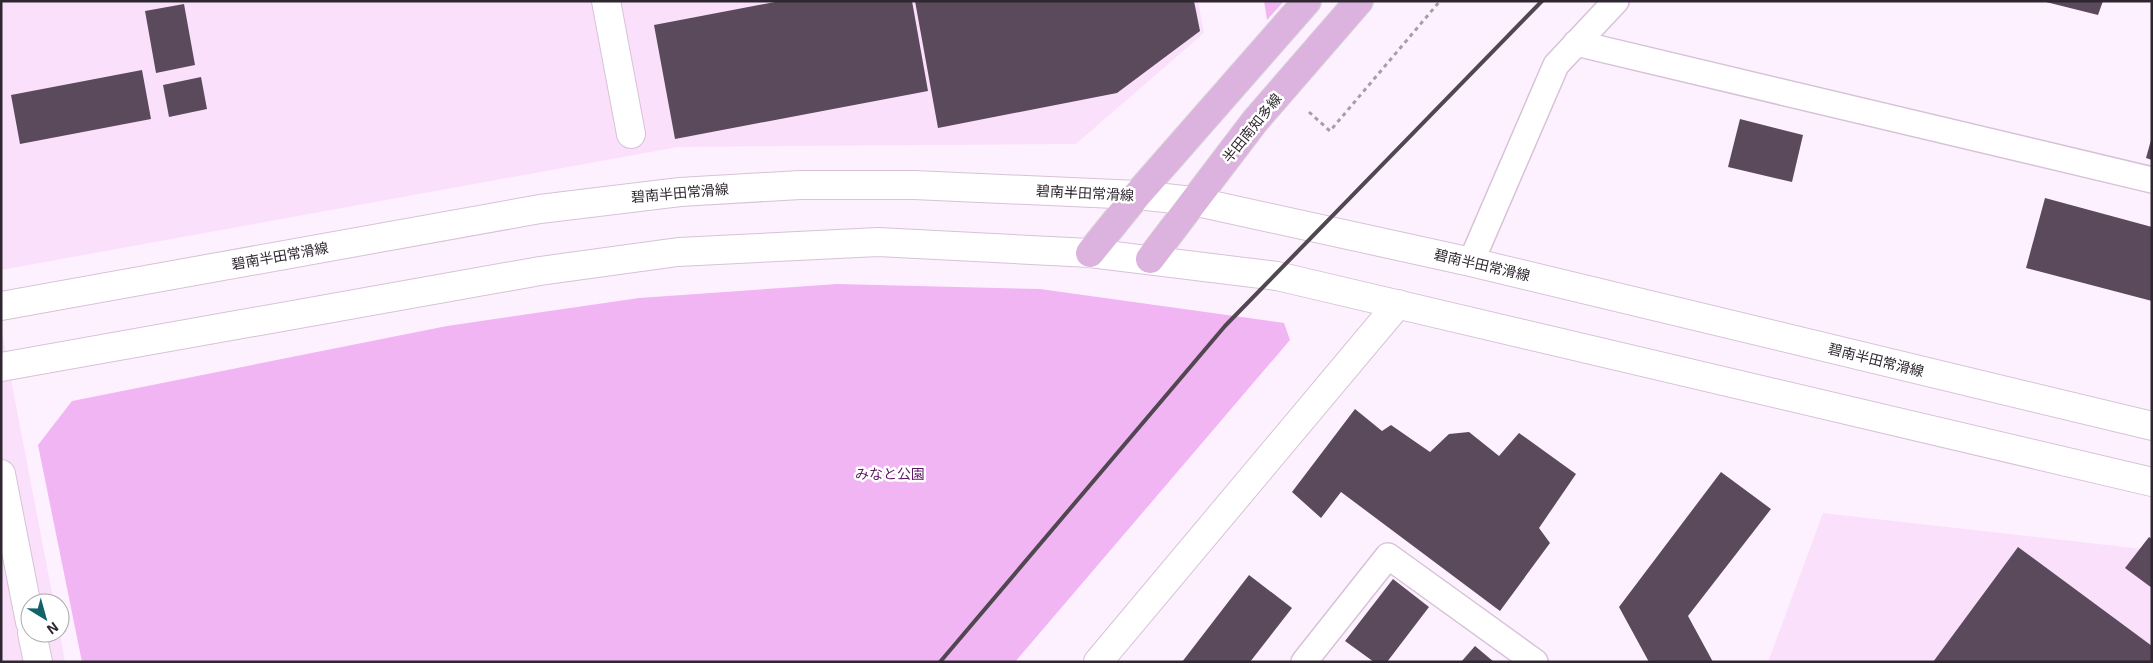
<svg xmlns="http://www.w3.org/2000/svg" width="2153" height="663" viewBox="0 0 2153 663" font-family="'Exo 2','Noto Sans JP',sans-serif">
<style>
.built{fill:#fbe0fc}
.green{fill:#f2b5f4}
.building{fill:#5b495c}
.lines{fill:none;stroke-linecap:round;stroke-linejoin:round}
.minor-casing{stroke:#d7c2d7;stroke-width:28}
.tertiary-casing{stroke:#d7c2d7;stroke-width:30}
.secondary-casing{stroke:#d7c2d7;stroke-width:30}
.primary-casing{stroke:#dad8da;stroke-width:30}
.path{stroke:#a79ca8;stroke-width:3;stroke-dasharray:4 4;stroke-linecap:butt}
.minor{stroke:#fff;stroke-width:25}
.tertiary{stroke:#fff;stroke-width:28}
.secondary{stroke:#fff;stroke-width:28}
.primary{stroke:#dcb2de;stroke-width:28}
.rail{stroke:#504751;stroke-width:4}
.labels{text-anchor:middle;stroke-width:5;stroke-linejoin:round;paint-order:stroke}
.street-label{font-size:14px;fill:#2f2730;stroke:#fff}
.park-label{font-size:14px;fill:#5e1763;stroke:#fff}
</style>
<rect width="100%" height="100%" fill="#fef1ff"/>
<!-- built -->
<path class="built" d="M1,1H1198L1204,33L1076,144L678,147L1,270Z
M1,327L54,603H30V633H60L65,662H1Z
M1823,513L2152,550V662H1768Z"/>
<!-- green -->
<path class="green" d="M1264,1H1284L1267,20Z
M837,284L1040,289L1284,323L1290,340L1015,662H82L38,445L72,401L447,326L639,298Z"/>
<!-- building -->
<path class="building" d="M780,1H912L928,91L675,139L654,25Z
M915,1H1194L1200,31L1117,93L938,128Z
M2042,1H2103L2098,15Z
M184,4L195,65L156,73L145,11Z
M142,70L151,119L20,144L11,95Z
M201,77L207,109L169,117L163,85Z
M1740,119L1803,135L1792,182L1728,167Z
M2151,140H2152V160L2146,158Z
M2045,198L2152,227V301L2026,268Z
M1355,409L1382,431L1391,425L1430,452L1449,434L1469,432L1499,456L1519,433L1576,474L1539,528L1550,543L1500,611L1341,492L1321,518L1292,492Z
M1721,472L1771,509L1688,616L1713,662H1649L1619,607Z
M2149,537L2152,539V588L2125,568Z
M2018,547L2152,646V662H1933Z
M1249,575L1292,608L1250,662H1182Z
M1393,579L1429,607L1387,662H1374L1345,641Z
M1475,646L1494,662H1461Z"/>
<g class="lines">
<defs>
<path id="minor" d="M1576,43L2152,180
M1471,262L1556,65L1616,1
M1304,662L1388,556L1535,662"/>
<path id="tertiary" d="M606,1L631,134
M1,474L30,622
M32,633L38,662
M1098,662L1398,304"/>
<path id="secondary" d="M1,306L540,209L680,192L800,185H914L1137,195L1193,201L1471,262L2152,426
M1,367L540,271L678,252L878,242L1090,253L1277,276L2152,482"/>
<path id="primary" d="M1090,253L1137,195L1307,1
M1150,259L1255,121L1359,1"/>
</defs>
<!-- minor casing -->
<use href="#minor" class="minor-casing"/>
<!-- tertiary casing -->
<use href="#tertiary" class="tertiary-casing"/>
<!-- secondary casing -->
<use href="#secondary" class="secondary-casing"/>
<!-- primary casing -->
<use href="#primary" class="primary-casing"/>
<!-- path -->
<path class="path" d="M1309,112L1330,131L1440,1"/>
<!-- minor -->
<use href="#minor" class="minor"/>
<!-- tertiary -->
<use href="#tertiary" class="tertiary"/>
<!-- secondary -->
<use href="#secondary" class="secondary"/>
<!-- primary -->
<use href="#primary" class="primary"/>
<!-- rail -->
<path class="rail" d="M940,662L1225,326L1542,1"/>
</g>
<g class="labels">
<!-- street labels -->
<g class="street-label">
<text transform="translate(1252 128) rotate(-51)" y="5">半田南知多線</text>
<text transform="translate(680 193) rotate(-5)" y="5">碧南半田常滑線</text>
<text transform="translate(1085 193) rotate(3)" y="5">碧南半田常滑線</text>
<text transform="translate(280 256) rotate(-10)" y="5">碧南半田常滑線</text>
<text transform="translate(1482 265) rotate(13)" y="5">碧南半田常滑線</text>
<text transform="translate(1876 360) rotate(14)" y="5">碧南半田常滑線</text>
</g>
<!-- park labels -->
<g class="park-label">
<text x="890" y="479">みなと公園</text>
</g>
</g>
<!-- border -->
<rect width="2153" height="663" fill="none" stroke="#2f2730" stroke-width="5"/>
<!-- north arrow -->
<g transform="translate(45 618) rotate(143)"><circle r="24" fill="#ffffff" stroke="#aca9ac"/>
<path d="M0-4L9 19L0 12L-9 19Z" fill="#126267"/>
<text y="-8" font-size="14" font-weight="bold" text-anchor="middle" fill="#2f2730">N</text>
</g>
</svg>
